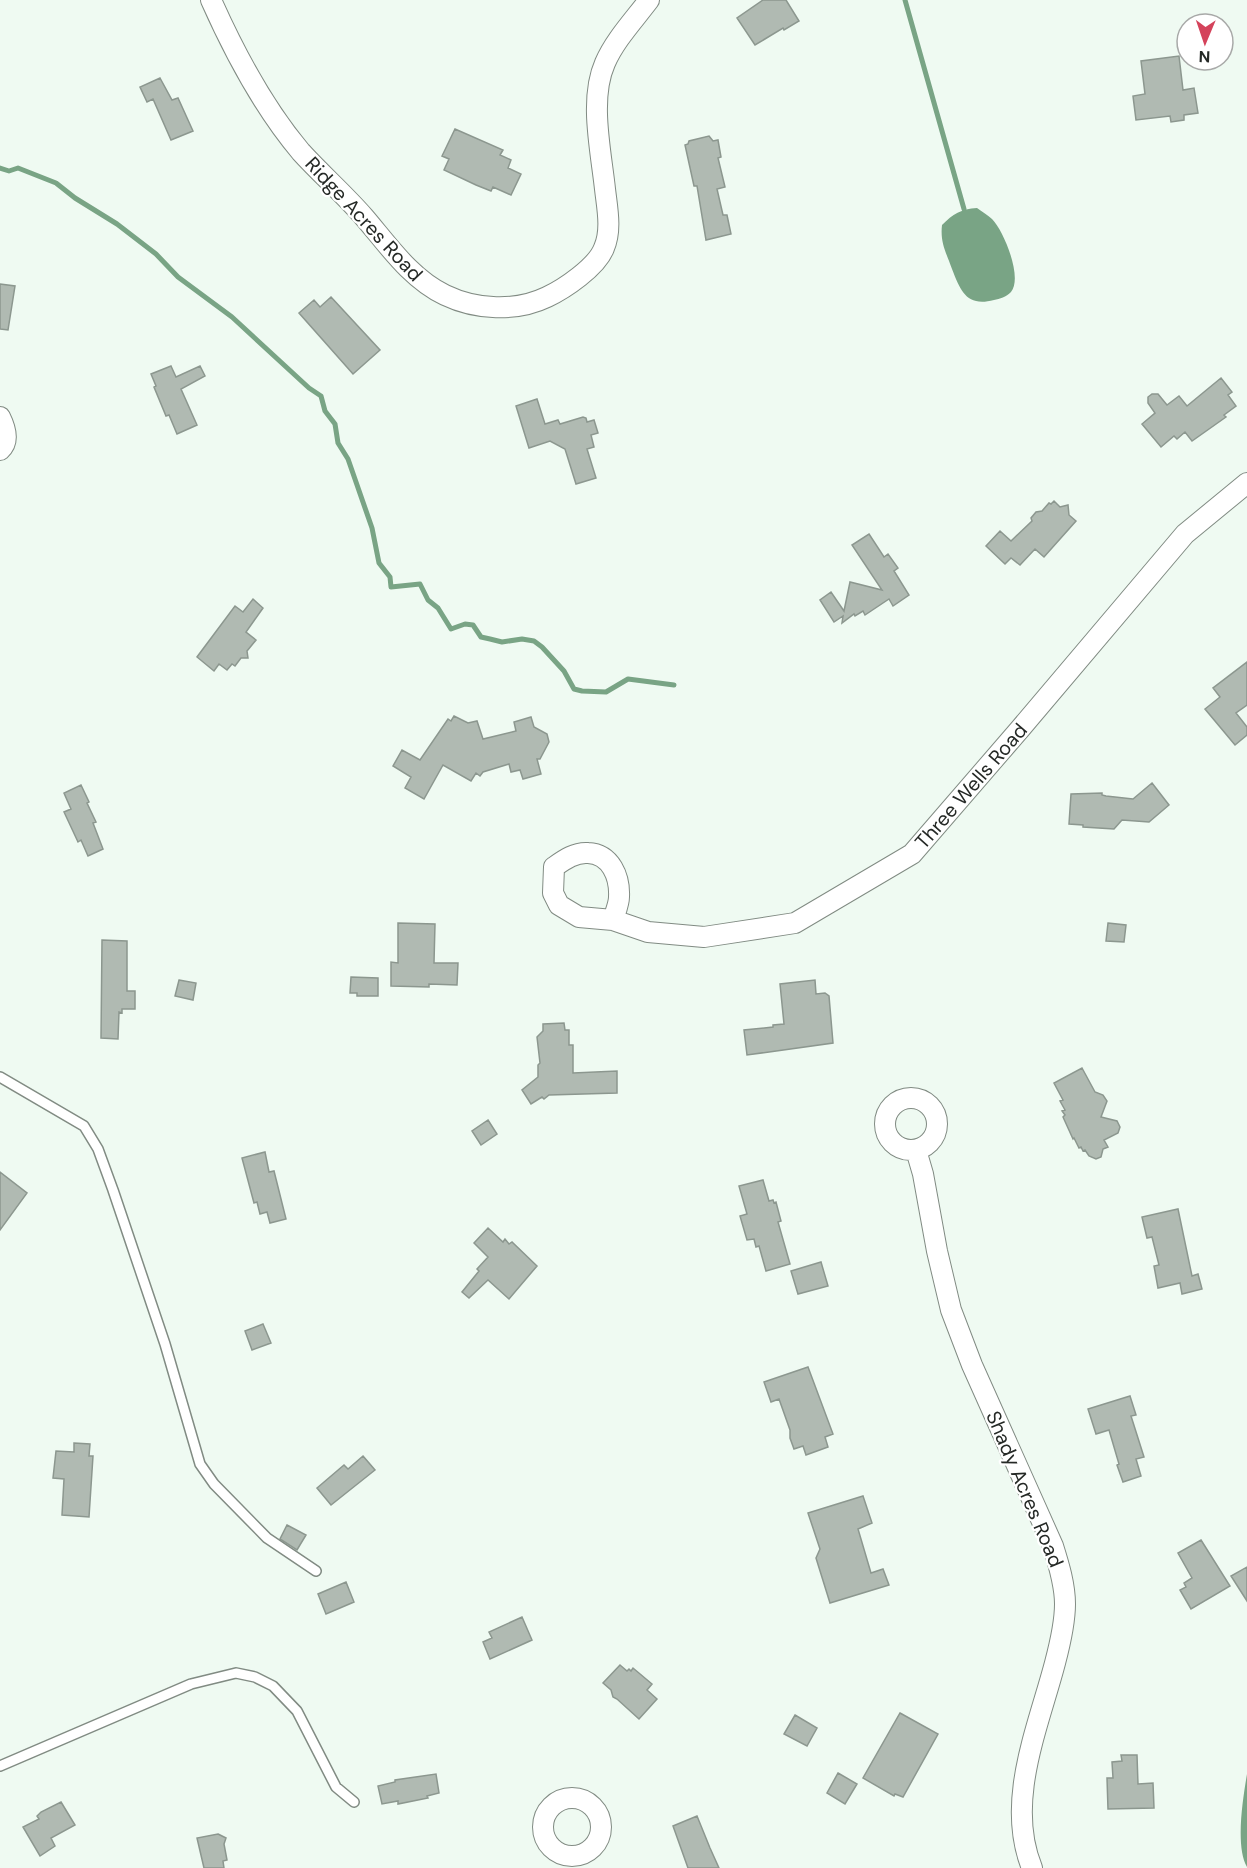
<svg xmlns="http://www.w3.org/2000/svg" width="1247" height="1868" viewBox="0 0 1247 1868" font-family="'DM Sans',sans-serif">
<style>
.water{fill:#79a485}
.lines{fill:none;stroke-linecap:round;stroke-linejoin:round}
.stream{stroke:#79a485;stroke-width:5}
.building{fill:#b0bab2;stroke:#8c978f;stroke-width:1.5}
.service-casing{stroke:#818b83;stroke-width:12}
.minor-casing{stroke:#818b83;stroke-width:22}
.service{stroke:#fff;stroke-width:9}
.minor{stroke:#fff;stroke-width:20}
.labels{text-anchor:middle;stroke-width:4.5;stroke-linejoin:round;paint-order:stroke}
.street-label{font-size:20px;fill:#252926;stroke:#fff}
</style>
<rect width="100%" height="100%" fill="#effaf2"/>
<!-- water -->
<path class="water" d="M977,208C982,212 988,215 992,219C1004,231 1023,278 1011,292C1006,297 1000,299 994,300C967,307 961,292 952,269C946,252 940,243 942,225C953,214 961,209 977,208Z
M1247,1774V1867C1235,1846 1243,1798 1247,1774Z"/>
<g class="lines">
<!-- stream -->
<path class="stream" d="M905,0L964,209
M0,168L9,171L18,168L56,183L75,198L117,224L156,254L178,277L232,317L309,388L321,396L325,411L335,424L338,443L348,459L372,528L379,563L390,577L391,587L420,584L428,600L438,608L451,629L465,624L473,625L481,637L490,639L502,642L522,639L534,641L542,647L564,671L574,689L582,691L606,692L628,679L674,685"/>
</g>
<!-- building -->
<path class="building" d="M763,0H786L799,21L784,30L783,28L755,45L737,18Z
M1179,56L1183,90L1194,88L1198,113L1184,115V120L1171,122L1170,116L1136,120L1133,96L1145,94L1141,61Z
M160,78L172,100L178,98L193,131L171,140L153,99L147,102L140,87Z
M455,129L503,150L500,155L511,160L508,168L521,174L511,195L493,187L491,191L476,185L444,170L449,159L442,156Z
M709,136L713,141L718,140L721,157L718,158L725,187L717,189L723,215H727L731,234L706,240L697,186H694L685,145L688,144L689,141Z
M0,284L15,286L8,330L0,329Z
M331,297L380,350L353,374L299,313L314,300L320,307Z
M171,366L176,377L200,366L205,376L181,389L197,425L177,434L169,415L166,416L154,387L156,386L151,374Z
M1221,378L1232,392L1228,395L1236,406L1224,415L1226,417L1192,441L1185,432L1177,439L1174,436L1161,447L1142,424L1155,413L1148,403V397L1152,394H1158L1167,405L1179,396L1187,406Z
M537,399L545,424L558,420L560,424L583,417L586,418L587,422L594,420L598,433L591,435L594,447L587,449L596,478L576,484L565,449L550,441L529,448L516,406Z
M1054,501L1060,507L1068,505L1069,515L1076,521L1044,557L1035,549L1020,565L1011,558L1005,564L986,546L1000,531L1011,541L1032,521L1031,518L1036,512L1042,511L1049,503L1051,504Z
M869,534L884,557L888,554L898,568L894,571L909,595L893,606L889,599L865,615L863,611L855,616L854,614L842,623L843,616L834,622L820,600L831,592L844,611L850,582L882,590L852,545Z
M253,599L263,608L246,632L256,640L247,651L248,658H241L235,666L232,664L227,670L219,664L214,671L197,657L235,606L243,612Z
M1247,662V705L1236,713L1247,727V735L1235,745L1205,709L1220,697L1213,688Z
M454,716L468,723L477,721L483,739L516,731L514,722L531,717L534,727L547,734L549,742L540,759H537L541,774L523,779L520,770L511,772L509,764L483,772L480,776L476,773L471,781L443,765L424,799L405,788L411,777L393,766L402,750L420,760L448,719L451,721Z
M1152,783L1169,805L1149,822L1122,820L1114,829L1083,827V825L1069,824L1071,794L1102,793V795L1106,796L1133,799Z
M81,785L89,802L87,803L96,822L93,823L103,849L88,856L81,840L78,842L64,812L71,809L64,793Z
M398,923L435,924L434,963H458L457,985L429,984V987L391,986V962L398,963Z
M1108,923L1126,925L1124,942L1106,941Z
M102,940L127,941V991H135V1009H122V1013L119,1012L118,1039L101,1038Z
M351,977L378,978V996H357V993H350Z
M179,980L196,983L193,1000L175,996Z
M815,980L816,994L825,993L829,996L833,1043L747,1055L744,1030L773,1027V1025L784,1024L780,984Z
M564,1023L565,1030H569V1045H573V1073L617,1071V1093L549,1095L544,1099L542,1097L531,1104L522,1090L538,1077V1065L540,1063L537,1037L543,1031V1024Z
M1082,1068L1095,1092L1103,1095L1107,1101L1101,1117L1117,1121L1120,1127L1118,1133L1104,1140L1108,1147L1103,1149L1101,1157L1096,1159L1089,1156L1085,1150L1083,1151L1081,1147L1079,1148L1074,1138L1073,1139L1063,1117L1065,1115L1062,1111L1065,1110L1060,1101L1063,1100L1054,1083Z
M488,1120L497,1134L481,1145L472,1131Z
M265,1152L269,1172L274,1171L286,1219L270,1223L267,1212L260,1214L257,1202L254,1203L242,1158Z
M0,1172L27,1193L0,1230Z
M763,1180L769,1201L773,1200L774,1203L776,1202L781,1221L778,1222L790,1264L766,1271L759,1246L756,1247L754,1239L747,1240L740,1216L747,1214L739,1186Z
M1178,1209L1192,1276L1198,1274L1202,1289L1182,1294L1180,1283L1158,1288L1154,1266L1159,1265L1152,1237L1147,1238L1142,1217Z
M488,1228L503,1242L505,1239L509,1244L512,1242L537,1266L509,1299L488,1280L469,1298L462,1292L479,1271L477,1269L488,1257L474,1243Z
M821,1262L828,1286L798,1294L791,1271Z
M263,1324L271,1343L252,1350L245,1331Z
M808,1367L833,1434L825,1437L828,1447L806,1455L803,1446L794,1449L790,1438V1430L779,1399L771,1402L764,1382Z
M1130,1396L1136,1415L1131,1416L1144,1457L1136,1459L1141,1476L1123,1482L1117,1465L1119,1464L1109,1430L1096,1434L1088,1409Z
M74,1443L90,1444L89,1456H93L89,1517L62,1515L64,1479L53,1478L56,1451L74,1452Z
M363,1456L375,1470L331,1505L317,1488L344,1465L348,1469Z
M863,1496L872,1523L858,1529L871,1573L883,1569L889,1585L830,1603L816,1558L820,1549L808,1513Z
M287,1525L306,1535L297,1550L280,1539Z
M1201,1540L1230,1586L1191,1609L1180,1590L1186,1587L1184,1583L1192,1578L1178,1553Z
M1247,1567V1601L1231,1576Z
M346,1582L354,1602L326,1614L318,1594Z
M522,1617L532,1640L490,1659L483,1642L492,1638L489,1632Z
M620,1665L627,1671L629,1669L631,1671L633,1668L652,1684L647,1690L657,1699L639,1719L617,1699L613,1697L611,1690L603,1683Z
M900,1713L938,1734L903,1797L895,1794L894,1796L863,1778Z
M795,1715L817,1728L807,1746L784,1734Z
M1121,1755H1137L1138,1784L1153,1783L1154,1808L1108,1809L1107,1778H1113L1112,1762L1122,1761Z
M838,1773L857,1784L845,1804L827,1793Z
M436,1774L439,1793L427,1796L428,1798L398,1804V1801L382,1804L378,1786L395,1782V1780Z
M61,1802L75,1825L51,1838L55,1846L40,1856L23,1827L39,1819L37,1816L41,1812Z
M697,1816L710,1848L719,1868H688L673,1826Z
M218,1834L226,1838L224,1844L227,1860L223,1861L224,1868H204L197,1838Z"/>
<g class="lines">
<defs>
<path id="service" d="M0,1077L84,1126L98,1149L113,1190L165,1344L200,1464L214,1484L267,1538L316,1571
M0,1766L191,1684L236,1673L255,1677L273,1686L297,1711L336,1787L354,1802"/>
<path id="minor" d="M211,0C235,54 263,107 301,152C321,174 344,194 364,217C388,245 411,279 445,295C476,310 516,312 547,297C564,289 597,267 604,248C612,230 607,207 605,189C601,151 589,99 605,63C615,40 634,20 649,0
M0,417C5,427 10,441 0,450
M613,920C615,913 619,904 619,897C620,877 611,854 588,853C575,852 564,860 554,867L553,893L559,905L579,917L613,920L648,932L704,937L795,923L912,854L1020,729L1185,534L1247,483
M885 1124a26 26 0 1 1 52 0a26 26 0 1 1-52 0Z
M916,1150L923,1174L937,1251L951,1310L972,1365L1053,1546C1059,1565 1065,1585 1065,1604C1065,1624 1060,1644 1055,1663C1038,1728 1005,1802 1032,1868
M543 1827a29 29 0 1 1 58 0a29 29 0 1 1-58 0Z"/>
</defs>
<!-- service casing -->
<use href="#service" class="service-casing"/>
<!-- minor casing -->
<use href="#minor" class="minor-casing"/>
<!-- service -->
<use href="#service" class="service"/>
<!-- minor -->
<use href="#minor" class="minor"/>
</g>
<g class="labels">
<!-- street labels -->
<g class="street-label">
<text transform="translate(364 219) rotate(47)" y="7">Ridge Acres Road</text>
<text transform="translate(971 786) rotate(-49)" y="7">Three Wells Road</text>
<text transform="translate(1025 1489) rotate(67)" y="7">Shady Acres Road</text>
</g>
</g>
<!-- north arrow -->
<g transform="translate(1205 42) rotate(182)"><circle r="28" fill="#ffffff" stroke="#a8a9a8" stroke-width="1.5"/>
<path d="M0-4.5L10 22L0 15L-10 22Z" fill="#d4435b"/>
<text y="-9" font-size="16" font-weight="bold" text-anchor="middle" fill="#252926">N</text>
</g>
</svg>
